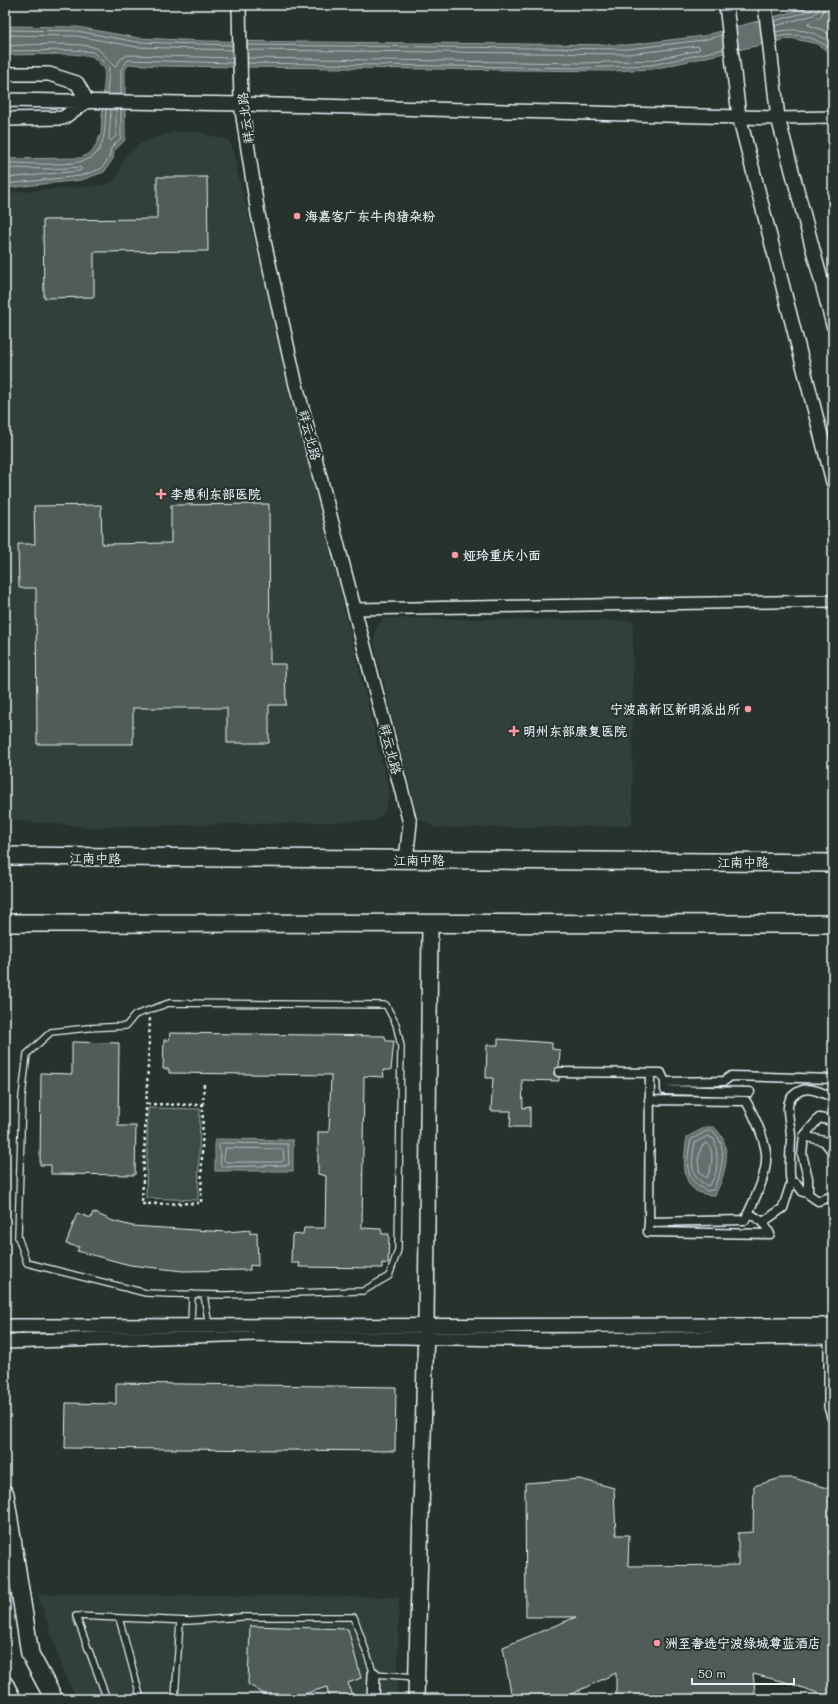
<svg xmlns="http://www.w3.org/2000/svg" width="838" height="1704" viewBox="0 0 838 1704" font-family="Mali,'LXGW WenKai TC',sans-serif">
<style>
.built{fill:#333f3a}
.green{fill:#3e4b47;stroke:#939ea0}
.water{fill:#636f6d;stroke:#98a3a5}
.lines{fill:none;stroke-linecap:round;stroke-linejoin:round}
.shore{stroke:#b3bdc0;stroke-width:1}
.building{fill:#505c59;stroke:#e8f1f8}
.service-casing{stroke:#e8f1f8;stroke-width:8}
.pedestrian-casing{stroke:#e8f1f8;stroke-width:11}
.minor-casing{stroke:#e8f1f8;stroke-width:14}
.tertiary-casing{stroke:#e8f1f8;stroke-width:16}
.secondary-casing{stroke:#e8f1f8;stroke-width:18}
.primary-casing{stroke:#e8f1f8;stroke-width:20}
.path{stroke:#e8f1f8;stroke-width:2.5;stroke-dasharray:3 3;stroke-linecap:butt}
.service{stroke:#26332d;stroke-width:5.5}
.pedestrian{stroke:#26332d;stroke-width:8}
.minor{stroke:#26332d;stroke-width:11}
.tertiary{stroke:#26332d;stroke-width:13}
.secondary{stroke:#26332d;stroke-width:15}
.primary{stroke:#26332d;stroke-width:17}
.poi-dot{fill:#ff9aa2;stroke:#26332d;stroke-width:1.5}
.labels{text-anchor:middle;stroke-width:4;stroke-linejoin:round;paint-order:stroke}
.street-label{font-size:13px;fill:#e8f1f8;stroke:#26332d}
.poi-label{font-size:13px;font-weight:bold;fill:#e8f1f8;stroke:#26332d;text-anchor:start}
</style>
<rect width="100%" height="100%" fill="#26332d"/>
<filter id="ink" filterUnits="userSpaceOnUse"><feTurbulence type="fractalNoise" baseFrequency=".025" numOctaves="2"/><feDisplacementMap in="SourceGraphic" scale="8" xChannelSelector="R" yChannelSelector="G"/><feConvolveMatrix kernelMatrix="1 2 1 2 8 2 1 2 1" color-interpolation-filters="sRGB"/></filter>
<g filter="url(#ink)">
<!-- built -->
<path class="built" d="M173,132H199L230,141L389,792L386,810L375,821L91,827L10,820L5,817V197L15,192L107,185L117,178L125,156L143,142Z
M384,618L633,621L632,826L436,828L418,818L374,644L376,627Z
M38,1594L399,1597L397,1699H77L65,1675Z"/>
<!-- green -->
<path class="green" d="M148,1108L200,1109L198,1200L146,1198Z
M580,1690L581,1699H560Z"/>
<!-- water -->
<path class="water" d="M817,5H833V55L817,44L791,38L653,69L612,71L161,66L129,64L125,70V140L114,151L113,159L104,172L81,180L5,188V159L81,158L93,151L101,134L105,69L92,56L72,54L5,55V26L77,27L138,38L204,41L628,45L703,36Z
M706,1127H714C734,1145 726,1173 715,1195C679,1196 683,1163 687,1137Z
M215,1139L293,1140V1171H215Z"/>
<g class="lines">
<!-- shore -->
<path class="shore" d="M825,5L821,17L808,23V25L823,30L833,37
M774,21L811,11L814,5
M775,26L813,15L818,11L819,5
M5,30L77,31L137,42L232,45
M776,32C798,27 815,31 833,44
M5,35L77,36L137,47L232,50
M776,37C799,32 814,37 833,50
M247,45L628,49L703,40L722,35
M5,46C22,45 86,41 98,49C105,54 109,62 115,67L122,58L128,55L233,58
M247,50L628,54L698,46L700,48L699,50L652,60L584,63L248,58
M5,51L72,50L93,52L109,68L107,94
M248,63L584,68L652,65L724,49
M121,94V69L128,60L233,63
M111,109L109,139L111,141L116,136V109
M5,163C26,162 81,170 96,154C106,143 105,123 106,109
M5,168L52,169L80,167L82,169L79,171L5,178
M5,184L80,176L101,169L109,158L111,148L121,138V109
M707,1131H713C729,1146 722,1172 713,1190L707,1191C683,1180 686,1162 691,1140Z
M708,1136L714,1139C718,1153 720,1175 708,1186C689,1177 691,1162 695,1143Z
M221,1143L288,1144L289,1165L221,1167L219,1145Z
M707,1143C715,1149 712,1172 706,1178L700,1173L698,1161L701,1147Z
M226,1148L283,1149L284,1160L282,1162H226L224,1160Z"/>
</g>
<!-- building -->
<path class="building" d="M157,177H207L208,251L94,252V297L44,298L43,220L157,219Z
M269,504L270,664H285L286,705H269V743H227V708H133V744H37L36,588H19L18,544H35L34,506L101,505L102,544L171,543V505Z
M170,1033L385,1036L386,1041H394L391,1070H383L384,1077L364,1076L362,1228L381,1229L382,1234H389L388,1264L382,1263V1268L299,1267L300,1263H291L292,1235L303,1234L304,1228H325L326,1176L318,1174V1132H329L331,1075L169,1073V1069H163L164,1040H169Z
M498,1039L552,1043V1049L560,1050L559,1067L554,1072V1075L559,1077V1081L522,1080L523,1108L530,1107V1127H510L511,1111H491L493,1078H486L487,1045H498Z
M72,1042L119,1043L118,1126H136L135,1175L51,1174V1165H40L41,1073L72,1074Z
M93,1212L113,1221L132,1226L227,1232L250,1230V1234L257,1232L258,1266L250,1265V1270L183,1271L130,1265L77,1251L79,1247L66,1244L77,1213L91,1218Z
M116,1383L396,1387L395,1451L65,1448L66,1403L116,1404Z
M781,1478H794L833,1490V1698L785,1682L753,1674L756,1699H623L616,1697V1673L561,1699H512L503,1647L576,1617H526L525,1483L580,1479L614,1488L616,1535H629L628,1566L738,1565V1533L753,1532L754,1486Z
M250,1626L348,1629L361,1678L348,1683L353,1699H329L327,1687L304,1694L305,1699H272L248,1684Z"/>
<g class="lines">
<defs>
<path id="service" d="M169,1003L386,1005L396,1024L401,1046L398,1250L389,1276L363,1291L225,1295L170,1294L146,1293L27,1263L18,1237L22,1097L27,1054L51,1032L88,1028L126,1026L135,1015Z
M204,1295L209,1326
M191,1326L192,1294
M119,1618L141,1699
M107,1699L76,1616L189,1621L241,1617H354L374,1674L416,1677
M175,1699L180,1621"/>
<path id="pedestrian" d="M559,1072L661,1073L665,1082L724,1081L731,1076L833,1079
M665,1082V1090L750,1092
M649,1100L746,1101C754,1115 764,1137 766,1153C768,1175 754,1200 745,1220L649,1222L650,1074
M833,1121L819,1118L804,1136L802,1154L808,1178V1194L818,1201L833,1196
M804,1136L824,1141L831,1150
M808,1192H803L796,1183H791C788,1168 791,1152 791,1137C791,1127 788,1119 788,1109C787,1096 801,1087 813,1090C820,1091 827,1095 833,1098
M649,1222L648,1232L770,1234L763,1222L749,1213
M763,1222L783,1208L791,1183"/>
<path id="minor" d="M778,118L833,117
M355,609L833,601
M830,1330V1407L833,1417
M373,1699L374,1674"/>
<path id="tertiary" d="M239,5L241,104L258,214L295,381L410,823L406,860
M726,5L739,116L833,482
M765,5L778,118L833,325
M5,74H49L77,83L87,101
M5,100L241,104L778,118
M5,119L63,118L87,101
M5,1326L833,1325
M5,1342L256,1334L555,1340L833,1337"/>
<path id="secondary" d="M416,1699L426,1326L430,923"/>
<path id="primary" d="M5,856L833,863
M5,923L833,924
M5,1494L30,1654L54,1699
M5,1685L12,1699"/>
</defs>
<!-- service casing -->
<use href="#service" class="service-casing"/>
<!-- pedestrian casing -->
<use href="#pedestrian" class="pedestrian-casing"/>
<!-- minor casing -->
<use href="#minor" class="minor-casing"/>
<!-- tertiary casing -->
<use href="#tertiary" class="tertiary-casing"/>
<!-- secondary casing -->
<use href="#secondary" class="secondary-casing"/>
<!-- primary casing -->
<use href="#primary" class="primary-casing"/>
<!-- path -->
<path class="path" d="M147,1104L203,1105L201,1203L142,1204L150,1018
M203,1105L204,1082"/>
<!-- service -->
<use href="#service" class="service"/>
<!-- pedestrian -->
<use href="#pedestrian" class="pedestrian"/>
<!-- minor -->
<use href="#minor" class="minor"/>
<!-- tertiary -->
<use href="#tertiary" class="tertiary"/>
<!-- secondary -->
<use href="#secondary" class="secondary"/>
<!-- primary -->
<use href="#primary" class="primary"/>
</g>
</g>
<!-- markers -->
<g class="poi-dot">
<circle cx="297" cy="216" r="4"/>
<path d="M159 488h4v4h4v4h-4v4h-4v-4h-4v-4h4z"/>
<circle cx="455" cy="555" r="4"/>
<circle cx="748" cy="709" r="4"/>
<path d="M512 725h4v4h4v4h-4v4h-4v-4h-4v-4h4z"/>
<circle cx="657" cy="1643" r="4"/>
</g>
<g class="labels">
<!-- street labels -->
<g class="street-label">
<text transform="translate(245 118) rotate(-97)" y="5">祥云北路</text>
<text transform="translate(310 435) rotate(75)" y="5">祥云北路</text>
<text transform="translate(391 749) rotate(76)" y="5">祥云北路</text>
<text transform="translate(95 858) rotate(1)" y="5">江南中路</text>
<text x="419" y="865">江南中路</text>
<text x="743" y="867">江南中路</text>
</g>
<!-- poi labels -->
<g class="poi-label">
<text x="305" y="221">海嘉客广东牛肉猪杂粉</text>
<text x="170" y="499">李惠利东部医院</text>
<text x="463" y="560">娅玲重庆小面</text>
<text x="740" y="714" text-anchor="end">宁波高新区新明派出所</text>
<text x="523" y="736">明州东部康复医院</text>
<text x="665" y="1648">洲至奢选宁波绿城尊蓝酒店</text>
</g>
</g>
<!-- margin -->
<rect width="838" height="1704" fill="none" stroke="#26332d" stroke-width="20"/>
<rect x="10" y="10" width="818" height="1684" fill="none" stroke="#e8f1f8" stroke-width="1.5" filter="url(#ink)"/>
<!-- scale -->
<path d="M692 1678v6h102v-6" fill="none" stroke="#e8f1f8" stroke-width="2"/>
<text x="698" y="1678" font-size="12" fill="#e8f1f8" stroke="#26332d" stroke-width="3" paint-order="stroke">50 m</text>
</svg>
